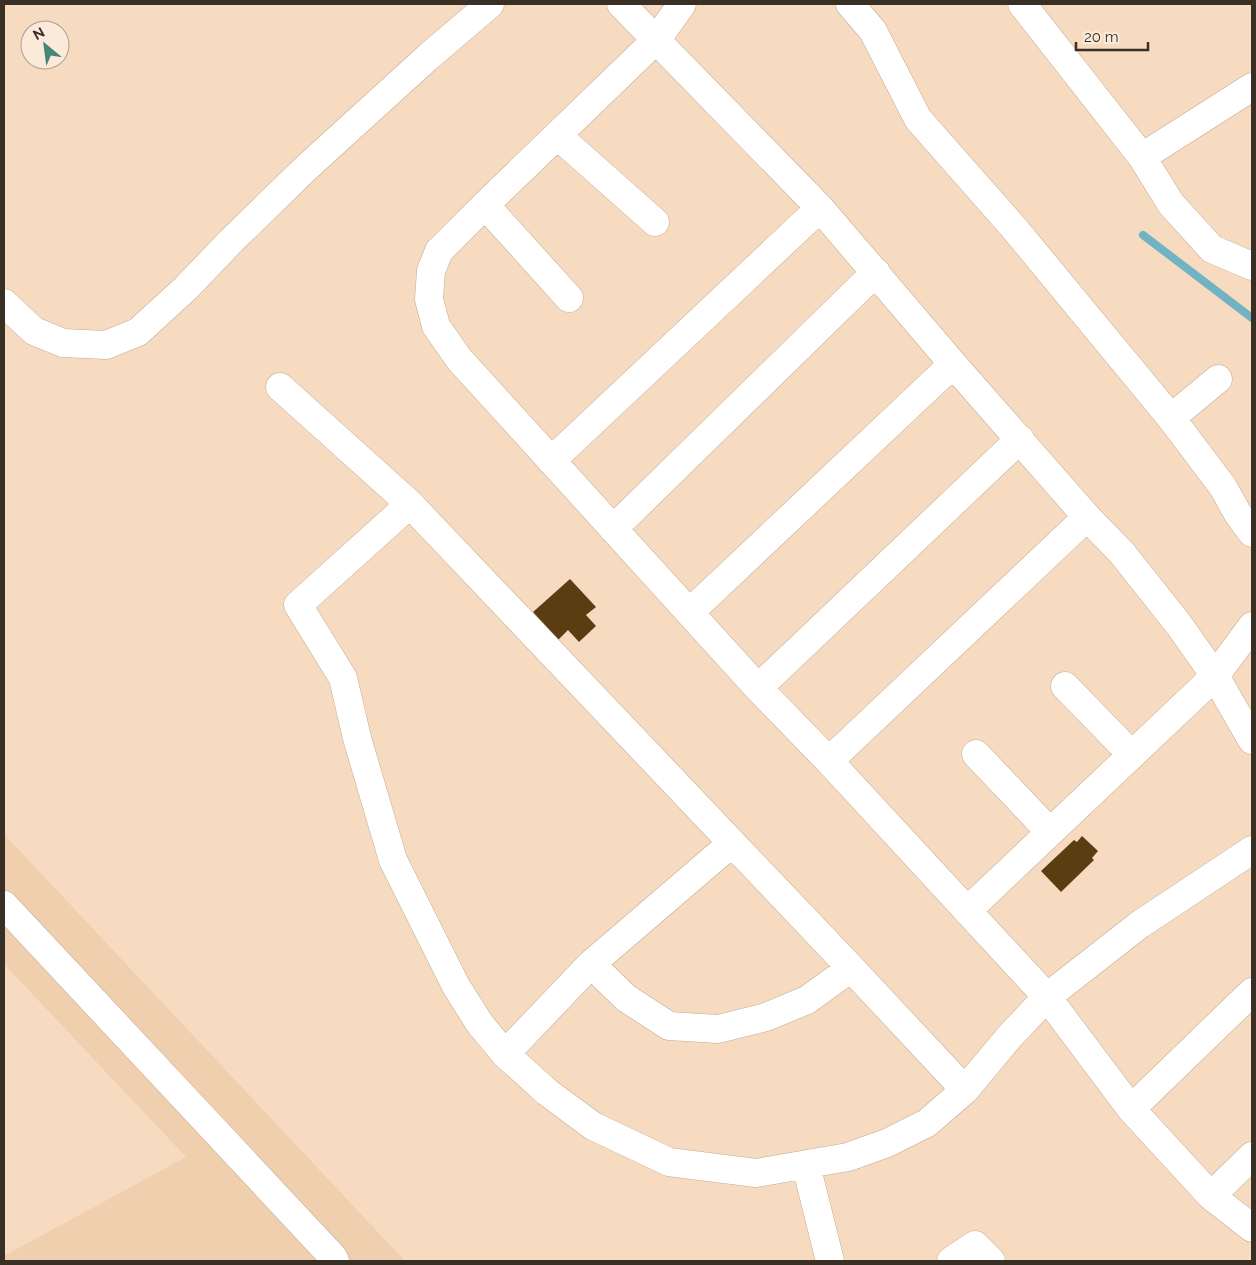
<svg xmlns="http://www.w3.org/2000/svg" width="1256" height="1265" viewBox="0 0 1256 1265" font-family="Raleway,sans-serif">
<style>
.built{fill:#f0cfaf}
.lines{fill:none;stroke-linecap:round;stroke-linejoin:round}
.stream{stroke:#71b3c3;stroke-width:8}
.building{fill:#5b3d12}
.minor-casing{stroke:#c5aa91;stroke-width:29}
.minor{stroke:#fff;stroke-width:28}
</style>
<rect width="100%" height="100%" fill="#f6dbc0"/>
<!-- built -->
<path class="built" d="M4,834L405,1261H4V1256L186,1157L4,964Z"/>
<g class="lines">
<!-- stream -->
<path class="stream" d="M1143,235L1252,318"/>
</g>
<!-- building -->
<path class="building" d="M570,579L596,607L586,615L596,626L579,642L568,630L558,640L533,612Z
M1082,836L1098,851L1092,858L1094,860L1061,892L1041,871L1074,840L1077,842Z"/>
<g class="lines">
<defs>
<path id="minor" d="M621,4L820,208L953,364L1087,517L1122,553L1179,625L1215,676L1252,740
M682,4L657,39L485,205L439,251L431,271L429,299L436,326L459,359L758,688L829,761L1047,997L1131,1109L1211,1196L1252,1228
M850,4L873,31L918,119L1014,228L1171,418L1223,487L1238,514L1252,533
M1022,4L1142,157L1171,204L1212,249L1252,266
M558,136L655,222
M1142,157L1252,87
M485,205L569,298
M4,303L34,331L63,343L106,345L138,332L186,288L231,241L305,169L428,57L490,4
M280,387L410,504L851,968L965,1090
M1171,418L1218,379
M551,461L820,208
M410,504L298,605L343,678L357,738L393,860L456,986L480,1024L505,1054L547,1092L593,1126L669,1162L756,1173L848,1157L887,1143L927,1123L965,1090L1010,1036L1047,997L1139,925L1252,850
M613,529L876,272
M690,612L953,364
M1065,686L1132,755
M758,688L1020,439
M976,754L1050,832
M829,761L1087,517
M4,905L333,1257L335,1261
M967,911L1215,676L1252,626
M591,964L626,998L669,1026L718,1029L766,1017L807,1000L851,968
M505,1054L591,964L732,843
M1131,1109L1252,992
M806,1165L830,1261
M1211,1196L1252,1156
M951,1261L975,1245L991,1261"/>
</defs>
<!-- minor casing -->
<use href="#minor" class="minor-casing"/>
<!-- minor -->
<use href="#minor" class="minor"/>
</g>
<!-- border -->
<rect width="1256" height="1265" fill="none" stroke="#392f25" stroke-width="10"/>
<!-- north arrow -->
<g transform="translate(45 45) rotate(331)"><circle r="24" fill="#fbeada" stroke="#ad9f92"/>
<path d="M0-4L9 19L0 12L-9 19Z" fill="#448678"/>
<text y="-8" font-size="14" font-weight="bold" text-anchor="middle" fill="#392f25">N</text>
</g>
<!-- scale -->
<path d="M1076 42v8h72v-8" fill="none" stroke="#392f25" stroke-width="2.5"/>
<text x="1084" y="42" font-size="15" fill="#392f25" stroke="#fbeada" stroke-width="4" paint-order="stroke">20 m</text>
</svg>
